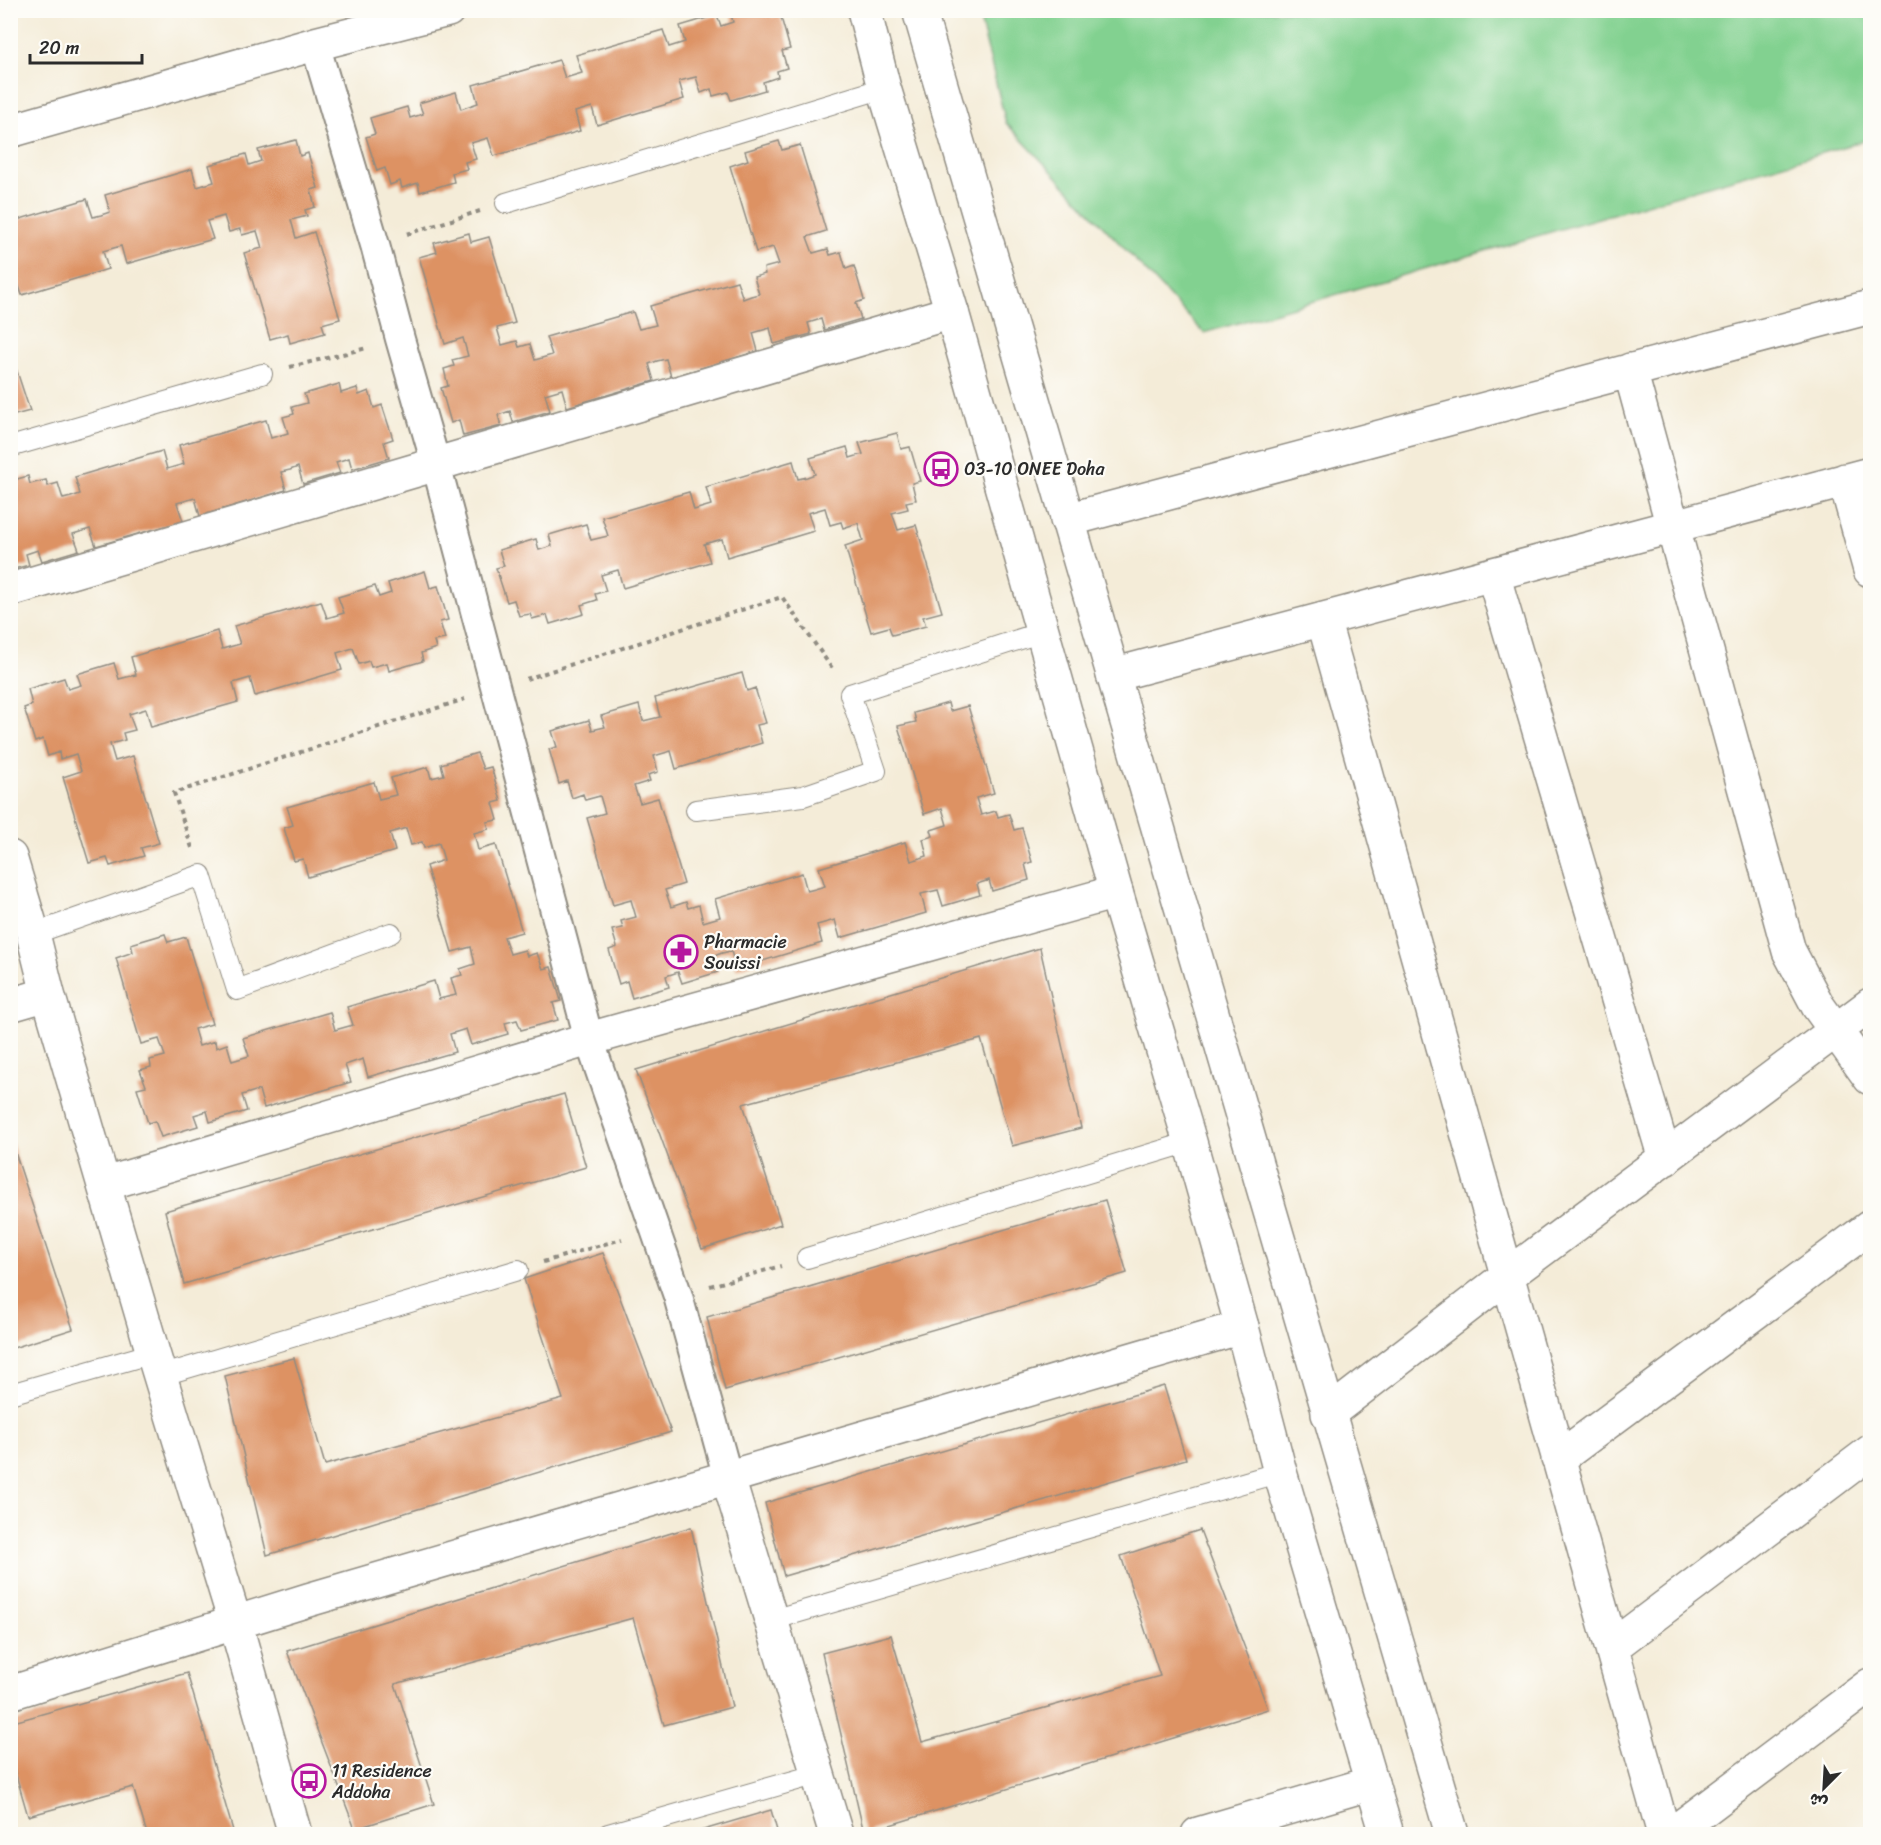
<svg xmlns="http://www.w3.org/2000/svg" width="1881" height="1845" viewBox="0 0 1881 1845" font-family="Sriracha,'Playpen Sans Arabic',sans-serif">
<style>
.green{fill:#82d190;stroke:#567e5e;stroke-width:1.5}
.building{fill:#dd9264}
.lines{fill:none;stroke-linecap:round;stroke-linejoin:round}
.service-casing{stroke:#908c82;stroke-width:22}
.pedestrian-casing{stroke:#908c82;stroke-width:32}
.minor-casing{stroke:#908c82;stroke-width:36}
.tertiary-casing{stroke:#908c82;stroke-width:36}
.path{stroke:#908c82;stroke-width:4;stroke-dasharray:4.5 4.5;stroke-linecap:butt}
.service{stroke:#fff;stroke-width:20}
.pedestrian{stroke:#fff;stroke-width:28}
.minor{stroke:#fff;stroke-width:33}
.tertiary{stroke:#fff;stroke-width:33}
.labels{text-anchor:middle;stroke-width:4.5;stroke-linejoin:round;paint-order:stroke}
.poi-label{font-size:18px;fill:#2b2b2b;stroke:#fdfcf7;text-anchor:start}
</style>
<rect width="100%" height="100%" fill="#fdfcf7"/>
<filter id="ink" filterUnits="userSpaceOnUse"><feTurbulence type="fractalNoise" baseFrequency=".0167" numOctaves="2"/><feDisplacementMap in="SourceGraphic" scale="12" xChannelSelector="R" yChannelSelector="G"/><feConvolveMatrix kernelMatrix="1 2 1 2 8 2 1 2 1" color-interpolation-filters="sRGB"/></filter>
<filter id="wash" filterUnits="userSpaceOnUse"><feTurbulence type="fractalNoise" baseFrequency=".008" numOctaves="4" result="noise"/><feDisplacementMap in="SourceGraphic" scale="24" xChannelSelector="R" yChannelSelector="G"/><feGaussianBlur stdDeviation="1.35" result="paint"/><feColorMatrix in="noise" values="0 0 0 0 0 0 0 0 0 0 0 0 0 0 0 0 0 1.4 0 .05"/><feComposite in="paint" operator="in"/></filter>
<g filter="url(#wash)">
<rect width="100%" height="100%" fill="#f4ecd8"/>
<!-- green -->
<path class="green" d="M978,11H1870V139L1204,333L1006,123Z"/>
<g id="blocks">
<!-- building -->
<path class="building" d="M733,10H770L772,17L780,14L790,49L782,51L787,68L777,71L778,77L763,82L765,90L731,100L728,92L713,96L711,89L701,93L696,77L679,81L684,99L597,125L592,107L575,112L580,131L494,156L488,138L471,143L476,159L465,162L467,169L452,173L454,182L420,192L418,183L402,188L400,181L390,185L385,168L377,171L366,137L375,134L370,118L407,107L410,118L423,114L419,103L456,92L461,109L469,106L478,103L473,85L559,60L565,78L582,73L576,55L663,30L669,47L685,42L680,26L717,15L721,26L733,22L730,11Z
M296,140L300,156L308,153L318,188L311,190L315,207L305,210L307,216L291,220L296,238L314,232L340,319L322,324L325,333L290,343L288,334L270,339L244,253L262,248L257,231L242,235L240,229L229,232L224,216L207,221L213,239L126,264L121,246L103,251L108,269L22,295L16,277L10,279V222L87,199L93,217L101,215L110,212L105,195L192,169L197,187L214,182L209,165L246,154L249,165L261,161L258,150Z
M779,141L782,150L800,145L826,231L807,237L813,253L828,249L830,255L841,252L846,269L854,266L864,300L856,303L861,319L824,330L821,319L808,323L811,334L774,344L770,328L753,333L758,351L671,377L666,359L657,361L649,364L654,381L567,407L562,389L545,394L550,411L513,422L510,411L498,415L501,426L463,436L459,420L451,423L441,388L448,386L444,369L454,366L452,360L468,356L463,338L445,344L419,257L437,252L434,243L469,233L471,242L489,237L515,323L497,328L502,345L517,341L519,347L530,344L535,360L552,355L546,337L633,312L639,329L656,325L650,306L737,281L743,299L751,296L759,294L754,277L765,274L764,268L779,264L773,247L756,252L730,166L748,160L745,151Z
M10,350L30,411L11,416L14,424L10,426Z
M339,384L341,393L357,388L359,395L369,391L374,408L382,405L393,439L384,442L389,458L352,469L349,458L336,462L340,473L303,484L298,467L290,470L281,472L286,490L200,516L195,498L177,503L183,521L96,546L90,529L73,534L79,550L42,561L38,550L26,554L29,565L10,570V481L28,476L30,484L46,480L48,486L58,483L63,499L71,497L80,494L75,477L162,451L167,469L184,464L179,445L266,420L271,438L288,433L283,417L294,414L292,407L307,403L304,394Z
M897,433L901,449L910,447L920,481L912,483L916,500L906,502L908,509L892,513L898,530L916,525L942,612L923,617L926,626L892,635L889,627L871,632L845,546L863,540L858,523L843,528L841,522L830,525L825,508L808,513L814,531L727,557L722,539L704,544L710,562L623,588L618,570L601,575L606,591L595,594L597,600L581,605L584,614L550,624L547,615L532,619L530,614L519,616L514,600L507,602L496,568L504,566L499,550L536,539L539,550L552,546L549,535L586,524L591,540L608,536L602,517L689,492L694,510L711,505L706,487L793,461L798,479L807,477L815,474L810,458L847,447L850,458L863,454L859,443Z
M425,571L430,588L438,586L448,620L440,622L445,639L434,641L436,648L421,653L423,661L389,671L387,663L371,667L369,661L359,664L353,648L337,653L342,670L255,696L250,678L233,683L238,702L151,727L146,709L129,714L135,730L123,733L125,740L110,744L115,761L133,756L159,843L141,848L144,856L110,866L107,858L89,863L63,777L81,771L76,754L60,759L59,752L48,756L43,739L35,742L24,708L32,705L28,689L64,678L68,689L81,685L77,674L114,663L119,679L127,677L136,675L131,657L217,631L222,649L240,644L234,626L321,601L327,618L344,613L338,597L375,586L379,597L391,593L388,583Z
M742,673L747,691L755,688L766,723L757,725L762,743L676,769L671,751L654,756L658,772L648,775L650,781L634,786L640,803L658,798L684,884L665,890L671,907L686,902L688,908L699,905L703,922L720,917L715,899L802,873L807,891L815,889L825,886L819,868L905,842L911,861L927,856L923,839L933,836L931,830L947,825L942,808L924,814L898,726L916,722L914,713L948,703L950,711L968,706L994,793L976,798L981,815L996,811L998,817L1009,814L1014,830L1022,828L1032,862L1025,864L1029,880L992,891L989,880L977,884L980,895L943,906L938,890L921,894L926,913L840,938L835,920L817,925L822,943L736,969L731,951L722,953L714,956L718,972L682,983L678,972L666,976L669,987L632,998L627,981L619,984L609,950L617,947L612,930L623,928L621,921L636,917L631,900L613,905L587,818L605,813L600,796L585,800L583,794L572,798L567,781L559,784L549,749L557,747L552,731L589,720L592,730L605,727L601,716L639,705L643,721L660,717L655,698Z
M477,753L483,769L491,767L501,801L493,803L498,820L487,822L489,829L474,833L478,850L496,845L522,932L504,937L510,954L525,950L527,956L537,953L543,969L551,967L561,1001L553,1003L558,1020L521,1030L517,1020L505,1023L508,1034L471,1045L466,1029L450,1034L455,1052L368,1077L363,1059L345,1065L351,1082L264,1108L259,1090L242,1095L247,1111L210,1122L207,1111L194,1115L198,1126L161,1137L155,1121L148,1123L137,1088L146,1086L140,1070L151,1067L150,1060L165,1056L159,1039L141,1044L116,958L133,952L131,944L165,934L168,942L186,937L212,1024L194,1029L199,1046L215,1041L216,1048L227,1044L232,1061L249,1056L243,1038L330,1012L335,1030L353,1025L347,1007L434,981L439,999L456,995L451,978L462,975L460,969L475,964L471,947L452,952L426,866L444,860L439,843L424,848L422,842L411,845L406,828L390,833L395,851L308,877L303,859L294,861L284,828L293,825L287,807L374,782L379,799L396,795L391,778L428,767L431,778L444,775L441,764Z
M1040,948L1081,1128L1012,1146L981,1039L743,1104L781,1224L702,1249L636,1070Z
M564,1094L586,1167L184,1284L165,1211Z
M10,1137L73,1329L10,1349Z
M1105,1200L1127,1273L725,1390L707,1317Z
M603,1253L671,1432L267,1555L225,1376L294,1358L325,1465L563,1399L524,1279Z
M1164,1386L1186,1459L784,1576L765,1503Z
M691,1527L732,1707L664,1725L633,1618L395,1684L434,1804L355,1829L287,1651Z
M1200,1530L1268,1709L864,1833L822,1653L891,1635L922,1742L1160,1676L1121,1556Z
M187,1673L234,1834H147L133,1787L28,1816L10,1754V1723Z
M771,1810L778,1834H690Z"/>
</g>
</g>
<g filter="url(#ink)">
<use href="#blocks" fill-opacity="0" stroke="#908c82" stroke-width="1.5"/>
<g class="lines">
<defs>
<path id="service" d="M506,203L884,88
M10,447L262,374
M696,810L803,796L876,771L850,694L1042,632
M33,934L201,875L237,990L391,933
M807,1258L1190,1142
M160,1376L518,1270
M10,1394L153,1353
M772,1620L1280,1472
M608,1834L818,1774"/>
<path id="pedestrian" d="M315,44L375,245L400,339L436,464L589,1039L678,1296L728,1478"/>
<path id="minor" d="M10,131L315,44L448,10
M1630,370L1789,951L1818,1006L1870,1078
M1845,480L1870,570
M1067,520L1870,307
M1493,574L1665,1159
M10,590L952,312
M1323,619L1664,1834
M1113,675L1870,474
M10,857L33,934L48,994L153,1353L235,1622L295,1834
M10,1005L48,994
M105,1184L589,1039L1116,892
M1328,1414L1507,1276L1870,1005
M1558,1459L1870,1227
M728,1478L836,1834
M1612,1647L1870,1452
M10,1693L308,1600L1242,1327
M1198,1834L1372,1783
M1672,1834L1870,1685"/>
<path id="tertiary" d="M864,10L884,88L952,312L1116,892L1190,1142L1242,1327L1280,1472L1387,1834
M919,10L1452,1834"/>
</defs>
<!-- service casing -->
<use href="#service" class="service-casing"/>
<!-- pedestrian casing -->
<use href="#pedestrian" class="pedestrian-casing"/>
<!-- minor casing -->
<use href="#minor" class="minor-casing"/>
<!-- tertiary casing -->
<use href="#tertiary" class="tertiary-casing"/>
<!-- path -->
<path class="path" d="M407,234L480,211
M290,367L367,348
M526,679L782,597L834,671
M192,848L174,793L465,699
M543,1262L622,1239
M710,1286L781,1266"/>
<!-- service -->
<use href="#service" class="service"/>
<!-- pedestrian -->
<use href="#pedestrian" class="pedestrian"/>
<!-- minor -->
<use href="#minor" class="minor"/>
<!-- tertiary -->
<use href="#tertiary" class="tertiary"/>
</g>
</g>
<!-- icons -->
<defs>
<symbol id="bus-ring" viewBox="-11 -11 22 22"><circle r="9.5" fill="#fdfcf7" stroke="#b5179e" stroke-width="1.5"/><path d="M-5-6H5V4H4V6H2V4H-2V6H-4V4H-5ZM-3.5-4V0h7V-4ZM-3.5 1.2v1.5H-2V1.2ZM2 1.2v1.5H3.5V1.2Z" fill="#b5179e"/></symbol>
<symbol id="pharmacy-ring" viewBox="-11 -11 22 22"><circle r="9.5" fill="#fdfcf7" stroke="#b5179e" stroke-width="1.5"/><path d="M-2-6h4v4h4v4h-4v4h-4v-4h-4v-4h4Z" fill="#b5179e"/></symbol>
</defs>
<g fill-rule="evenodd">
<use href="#bus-ring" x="922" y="450" width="38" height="38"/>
<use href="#pharmacy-ring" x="662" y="933" width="38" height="38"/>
<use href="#bus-ring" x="290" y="1762" width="38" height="38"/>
</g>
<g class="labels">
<!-- poi labels -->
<g class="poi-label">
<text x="964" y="475">03-10 ONEE Doha</text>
<text x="704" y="948">Pharmacie<tspan x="704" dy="21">Souissi</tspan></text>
<text x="332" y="1777">11 Residence<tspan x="332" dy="21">Addoha</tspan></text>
</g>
</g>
<!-- margin -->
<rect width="1881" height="1845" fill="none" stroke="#fdfcf7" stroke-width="36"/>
<!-- north arrow -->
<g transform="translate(1824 1788) rotate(204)" stroke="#fdfcf7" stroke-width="4.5" paint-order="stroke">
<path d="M0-4.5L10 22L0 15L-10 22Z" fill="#2b2b2b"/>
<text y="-9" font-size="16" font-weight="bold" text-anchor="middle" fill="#2b2b2b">ش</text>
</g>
<!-- scale -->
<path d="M30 54v9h112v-9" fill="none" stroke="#2b2b2b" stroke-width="3"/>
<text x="39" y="54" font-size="18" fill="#2b2b2b" stroke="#fdfcf7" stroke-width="4.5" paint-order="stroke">20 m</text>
</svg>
